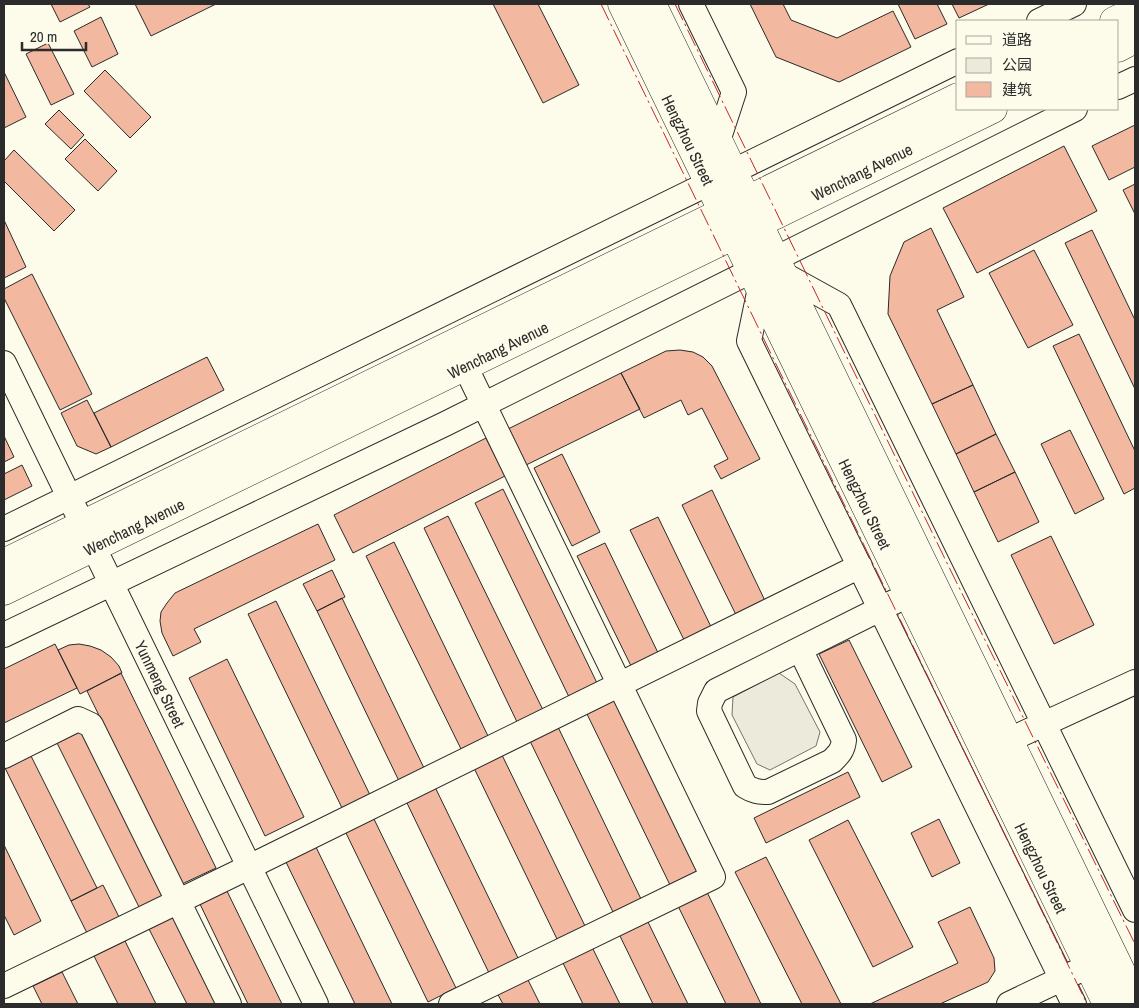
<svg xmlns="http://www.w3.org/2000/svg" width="1139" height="1008" viewBox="0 0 1139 1008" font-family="'Archivo Narrow','Noto Sans SC',sans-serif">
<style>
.green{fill:#ecebdb;stroke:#74746e}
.building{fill:#f2b8a0;stroke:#2b2b2b}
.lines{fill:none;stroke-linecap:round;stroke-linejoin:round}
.minor-casing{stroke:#2b2b2b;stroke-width:26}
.major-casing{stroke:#2b2b2b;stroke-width:29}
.minor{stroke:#fdfbea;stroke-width:24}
.major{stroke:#fdfbea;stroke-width:28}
.power{stroke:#c62828;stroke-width:1;stroke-dasharray:18 4 2.5 4;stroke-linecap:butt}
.labels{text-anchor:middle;stroke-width:4;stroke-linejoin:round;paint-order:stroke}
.street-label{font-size:16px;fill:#2b2b2b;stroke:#fdfbea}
</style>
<rect width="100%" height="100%" fill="#fdfbea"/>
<!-- green -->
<path class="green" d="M779,673L795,684L820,732L816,746L770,770L757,764L732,715L733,697Z"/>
<!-- building -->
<path class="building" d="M51,4H88L90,7L60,22Z
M135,4H216L151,36Z
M493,4H538L579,85L543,103Z
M750,4H783L791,20L837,38L893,11L911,47L839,82L776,57Z
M898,4H937L947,24L915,39Z
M952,4H989L959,18Z
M101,17L118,54L92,67L74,31Z
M48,43L74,94L51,105L26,54Z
M105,70L151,117L130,138L84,91Z
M4,72L26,117L4,128Z
M59,110L84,135L71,149L45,124Z
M1135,125V167L1109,180L1092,146Z
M85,139L117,171L98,191L65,159Z
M1064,146L1097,211L977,273L943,208Z
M14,150L75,210L54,231L4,181V161Z
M1135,184V214L1123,190Z
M4,220L26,267L4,278Z
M931,228L964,297L937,310L973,385L932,404L888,314L890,276L904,242Z
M1092,230L1135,320V389L1065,243Z
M1034,250L1073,325L1028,348L989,273Z
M32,274L92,394L60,410L4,298V289Z
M1079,334L1135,451V488L1124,494L1053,346Z
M680,350L693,352L703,357L712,366L760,459L721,479L714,466L728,459L702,408L688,415L681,400L644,418L621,373L666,351Z
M207,357L224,390L111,447L94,413Z
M621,373L640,409L522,467L504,431Z
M973,385L996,434L956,454L932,404Z
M87,400L111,447L96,454L77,446L61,413Z
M1070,430L1104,499L1075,514L1041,444Z
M996,434L1015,472L974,492L956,454Z
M4,436L14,457L4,462Z
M486,438L505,476L353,553L334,515Z
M562,454L600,532L572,546L534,468Z
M22,465L32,486L4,500V474Z
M1015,472L1039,522L998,542L974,492Z
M503,489L597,683L569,697L475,503Z
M712,490L768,607L739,621L682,505Z
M448,516L543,710L517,722L424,528Z
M658,517L714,633L687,646L630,530Z
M318,524L335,560L194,629L201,642L173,656L162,633L160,621L161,612L167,603L175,593Z
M1051,536L1094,625L1054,644L1011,555Z
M394,542L488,736L461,749L366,556Z
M605,543L661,659L634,672L577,556Z
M332,570L345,597L317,611L303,584Z
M342,598L424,768L399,781L317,611Z
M276,601L370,795L342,808L248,614Z
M849,640L912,767L882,782L819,654Z
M55,644L77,688L4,723V669Z
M79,644L90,646L101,650L111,657L119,666L122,673L80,694L58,650L69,645Z
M227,659L304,817L265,836L189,678Z
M121,673L216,868L182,884L87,691Z
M615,700L698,871L670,885L587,714Z
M78,723L166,901L142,913L53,735Z
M558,727L641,899L613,912L530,741Z
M28,750L97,888L71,901L4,766Z
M502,755L585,926L557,939L474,768Z
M848,772L860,797L766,843L754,818Z
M435,787L518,958L489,973L406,801Z
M373,817L456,988L428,1002L345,831Z
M939,819L960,863L932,877L911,833Z
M848,820L913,947L873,967L809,840Z
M4,845L41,921L14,935L4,915Z
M315,845L392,1004H355L285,860Z
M766,857L841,1004H802L735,872Z
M103,885L122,923L90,939L71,901Z
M226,889L282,1004H248L199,902Z
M707,892L761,1004H726L678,906Z
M970,907L994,958L995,971L988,982L940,1004H870L958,963L938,922Z
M174,916L218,1004H187L149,929Z
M647,920L688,1004H653L619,934Z
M125,941L156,1004H118L94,956Z
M592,947L620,1004H583L562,961Z
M62,972L78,1004H42L33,986Z
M527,978L540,1004H503L497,993Z"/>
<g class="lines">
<defs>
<path id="minor" d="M691,4L734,92L718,141
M1039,21L1074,4
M1118,87L1135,79
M783,274L839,305L1135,910
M760,288L749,341L1074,1004
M4,363L316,1004
M4,529L958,61
M4,635L445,424L1075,109
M800,649L844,740C843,750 839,754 832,761L768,792C758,792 753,791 745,786L709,711L710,703L716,691L894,602
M1009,740L1135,682
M4,756L78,719L91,725L229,1004
M4,986L249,867L860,566
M451,1004L713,877L465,366
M1009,1004L1076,972"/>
<path id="major" d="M622,4L1107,1004
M652,4L1135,1000
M1114,21L1135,11
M1118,48L1135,39
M4,563L958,97
M4,591L993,109"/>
</defs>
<!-- minor casing -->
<use href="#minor" class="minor-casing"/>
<!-- major casing -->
<use href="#major" class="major-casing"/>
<!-- minor -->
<use href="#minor" class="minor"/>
<!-- major -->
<use href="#major" class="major"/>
<!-- power -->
<path class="power" d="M601,4L1087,1004
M675,4L946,561L1135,944"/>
</g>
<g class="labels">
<!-- street labels -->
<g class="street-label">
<text transform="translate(688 140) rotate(64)" y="6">Hengzhou Street</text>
<text transform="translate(862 172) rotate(-26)" y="6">Wenchang Avenue</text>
<text transform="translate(498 350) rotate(-26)" y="6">Wenchang Avenue</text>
<text transform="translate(865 504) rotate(64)" y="6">Hengzhou Street</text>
<text transform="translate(134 527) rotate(-26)" y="6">Wenchang Avenue</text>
<text transform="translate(160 684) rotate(64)" y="6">Yunmeng Street</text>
<text transform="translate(1041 868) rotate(64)" y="6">Hengzhou Street</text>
</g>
</g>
<!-- border -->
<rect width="1139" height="1008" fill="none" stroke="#2b2b2b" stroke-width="10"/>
<!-- legend -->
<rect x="956" y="20" width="162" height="90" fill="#fdfbea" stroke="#a9a89e"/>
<rect x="966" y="36" width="25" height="8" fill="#fdfbea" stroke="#a9a89e"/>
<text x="1002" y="45" font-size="15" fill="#2b2b2b">道路</text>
<rect x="966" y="58" width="25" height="15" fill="#ecebdb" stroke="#a9a89e"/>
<text x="1002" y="70" font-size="15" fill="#2b2b2b">公园</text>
<rect x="966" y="82" width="25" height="15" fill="#f2b8a0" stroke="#a9a89e"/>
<text x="1002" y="95" font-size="15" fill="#2b2b2b">建筑</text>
<!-- scale -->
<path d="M22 42v8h64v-8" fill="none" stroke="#2b2b2b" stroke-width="2.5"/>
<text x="30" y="42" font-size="15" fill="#2b2b2b" stroke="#fdfbea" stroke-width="4" paint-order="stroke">20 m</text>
</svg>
